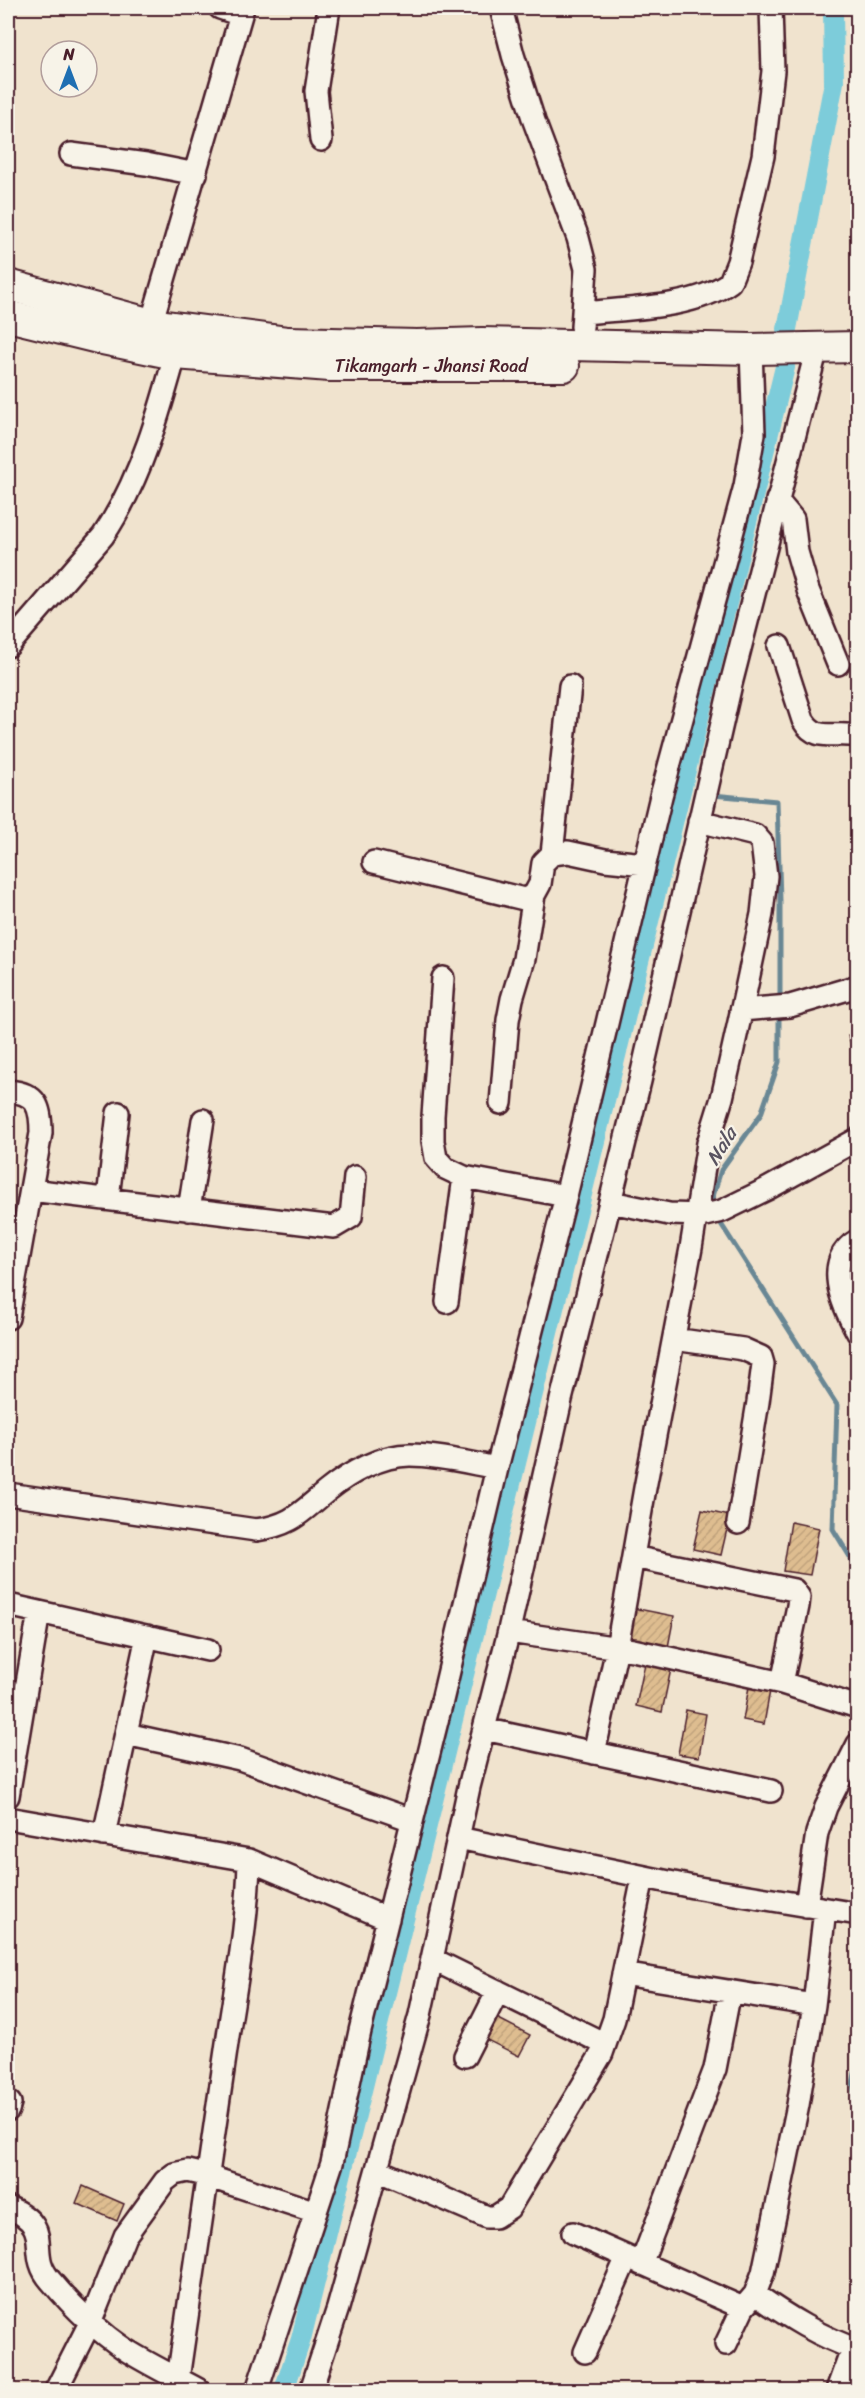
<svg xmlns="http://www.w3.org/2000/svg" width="865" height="2398" viewBox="0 0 865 2398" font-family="Sriracha,sans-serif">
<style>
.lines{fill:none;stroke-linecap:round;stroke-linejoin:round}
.stream{stroke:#698794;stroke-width:5}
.canal{stroke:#7dccda;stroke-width:20}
.building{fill:url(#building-hatch);stroke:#4a1f2b;stroke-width:1.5}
.street-casing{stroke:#4a1f2b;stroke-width:26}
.secondary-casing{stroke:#4a1f2b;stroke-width:34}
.street{stroke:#f7f3e8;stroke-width:21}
.secondary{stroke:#f7f3e8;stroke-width:30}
.labels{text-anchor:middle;stroke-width:4.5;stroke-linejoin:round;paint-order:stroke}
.street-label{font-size:18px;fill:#4a1f2b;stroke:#f7f3e8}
.water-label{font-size:20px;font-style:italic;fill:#595360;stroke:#f7f3e8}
</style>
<defs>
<pattern id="building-hatch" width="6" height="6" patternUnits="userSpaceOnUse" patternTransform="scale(1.5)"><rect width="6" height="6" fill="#debd90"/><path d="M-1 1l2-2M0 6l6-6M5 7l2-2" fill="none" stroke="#c0a27c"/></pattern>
</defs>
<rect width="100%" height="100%" fill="#f0e3ce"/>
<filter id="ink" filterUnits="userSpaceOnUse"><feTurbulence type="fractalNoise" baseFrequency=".0167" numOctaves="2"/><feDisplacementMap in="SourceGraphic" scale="12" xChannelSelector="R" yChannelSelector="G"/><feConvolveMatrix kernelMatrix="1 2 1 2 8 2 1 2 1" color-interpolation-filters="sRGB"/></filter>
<g filter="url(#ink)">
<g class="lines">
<!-- stream -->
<path class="stream" d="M713,795L777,801L780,901V1001
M711,1208L710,1206L721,1170L761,1114L779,1062V1011
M716,1216L837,1405L833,1529L858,1570
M858,2060L853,2083L858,2119"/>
<!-- canal -->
<path class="canal" d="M787,329L834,82L833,8
M284,2390L301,2339L785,367"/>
</g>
<!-- building -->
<path class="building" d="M858,1033V1060L857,1061L848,1036Z
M702,1510L730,1516L721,1555L693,1549Z
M791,1522L819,1528L810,1575L783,1571Z
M633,1608L674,1616L668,1647L627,1639Z
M646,1659L672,1664L662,1712L636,1706Z
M750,1681L771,1685L764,1724L743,1720Z
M686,1710L706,1714L699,1757L678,1754Z
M491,2015L530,2035L519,2056L481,2037Z
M83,2186L124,2204L117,2221L76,2203Z"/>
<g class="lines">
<defs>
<path id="street" d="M220,8L241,15
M501,8L513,55L534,121L578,238L586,269L582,327
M321,140L316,91L329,8
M71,154L146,164L196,174
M583,313C628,308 693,309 730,282L738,262L763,156L773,71L771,8
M151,324L243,8
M777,500L793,519L797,552L808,590L838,664
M8,646L103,536C142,478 161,407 179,341
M779,646L803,720C816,743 834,731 858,736
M552,854L570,686
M374,862L524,899L534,895L540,884L543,863L552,854L568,852L605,860L645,864
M443,978L433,1116V1141L436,1158L445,1168L464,1177L566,1196
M741,1010L790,1006L858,986
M8,1091C37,1093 41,1107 41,1133L8,1318
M501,1103L508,1020L512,999L524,959L534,895
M31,1190L334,1227L351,1217L355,1177
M108,1198L118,1113
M611,1202L669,1214L705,1215L722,1211L767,1189L858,1139
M189,1210L203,1120
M858,1240C822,1260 842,1305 858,1333
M447,1302L464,1177
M674,1339L743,1349L761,1357L763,1364L758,1402L738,1523
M8,1494L256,1530C292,1525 300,1513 327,1491C349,1473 381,1455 410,1455C439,1455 469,1463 497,1468
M633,1557L794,1590L799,1597L798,1606L782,1683
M8,1605L208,1650
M509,1632L633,1650L782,1683L858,1707
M484,1729L771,1791
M126,1734L240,1759L412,1820
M594,1753L617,1648L645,1488L691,1248L708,1143L722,1098L739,1022L762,914L766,876L762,843L755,835L699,821
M8,1796L39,1612
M8,1818L249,1860L388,1919
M104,1835L147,1636
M458,1838L693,1887L858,1914
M806,1906L817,1833L826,1807L858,1744
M432,1959L605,2044
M623,1974L814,2005
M465,2056L498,1991
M8,2110L10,2103
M377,2170L487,2217H495L509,2208L602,2053L614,2019L643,1877
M8,2207C58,2229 24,2251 51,2281C72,2306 99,2332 126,2350C150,2365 175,2377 199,2390
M573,2233L743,2308
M641,2264L715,2069L730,1991
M755,2294C788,2317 820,2337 858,2350
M726,2344L743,2308L755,2294L763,2273L798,2105L814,2005L825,1909
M585,2352L627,2257
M178,2379C194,2269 210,2160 226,2050C235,1986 248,1925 249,1860
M56,2390L91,2321L125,2236L165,2181L174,2174L188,2171L201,2174L316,2212
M257,2390L332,2163L360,2031L441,1705L497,1468L566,1196L661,796L745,486L754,434L751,349
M311,2390L338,2308L420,2015L469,1787L507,1639L561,1400L640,1081L731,684L817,348
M837,2390L852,2349"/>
<g id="secondary">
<path d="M8,285L151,324L288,342L417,345L482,343L751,349L858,347"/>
<path id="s1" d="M8,316L98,338L175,354L330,366H564"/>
</g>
</defs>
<!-- street casing -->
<use href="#street" class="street-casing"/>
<!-- secondary casing -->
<use href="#secondary" class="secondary-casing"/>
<!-- street -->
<use href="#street" class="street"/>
<!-- secondary -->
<use href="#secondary" class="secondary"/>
</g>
</g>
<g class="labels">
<!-- street labels -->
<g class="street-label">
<text dy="6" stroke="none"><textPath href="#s1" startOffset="428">Tikamgarh - Jhansi Road</textPath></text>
</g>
<!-- water labels -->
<g class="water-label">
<text transform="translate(721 1146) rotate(-58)" y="7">Nala</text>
</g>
</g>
<!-- margin -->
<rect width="865" height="2398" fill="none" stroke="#f7f3e8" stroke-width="30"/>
<rect x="15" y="15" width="835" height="2368" fill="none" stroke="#4a1f2b" stroke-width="2" filter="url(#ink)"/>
<!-- north arrow -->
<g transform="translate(69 69)"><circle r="28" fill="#f7f3e8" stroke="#b29e9c" stroke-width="1.5"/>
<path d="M0-4.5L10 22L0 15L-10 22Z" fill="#1f6fb2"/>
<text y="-9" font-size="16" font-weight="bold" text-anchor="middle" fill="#4a1f2b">N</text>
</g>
</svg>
